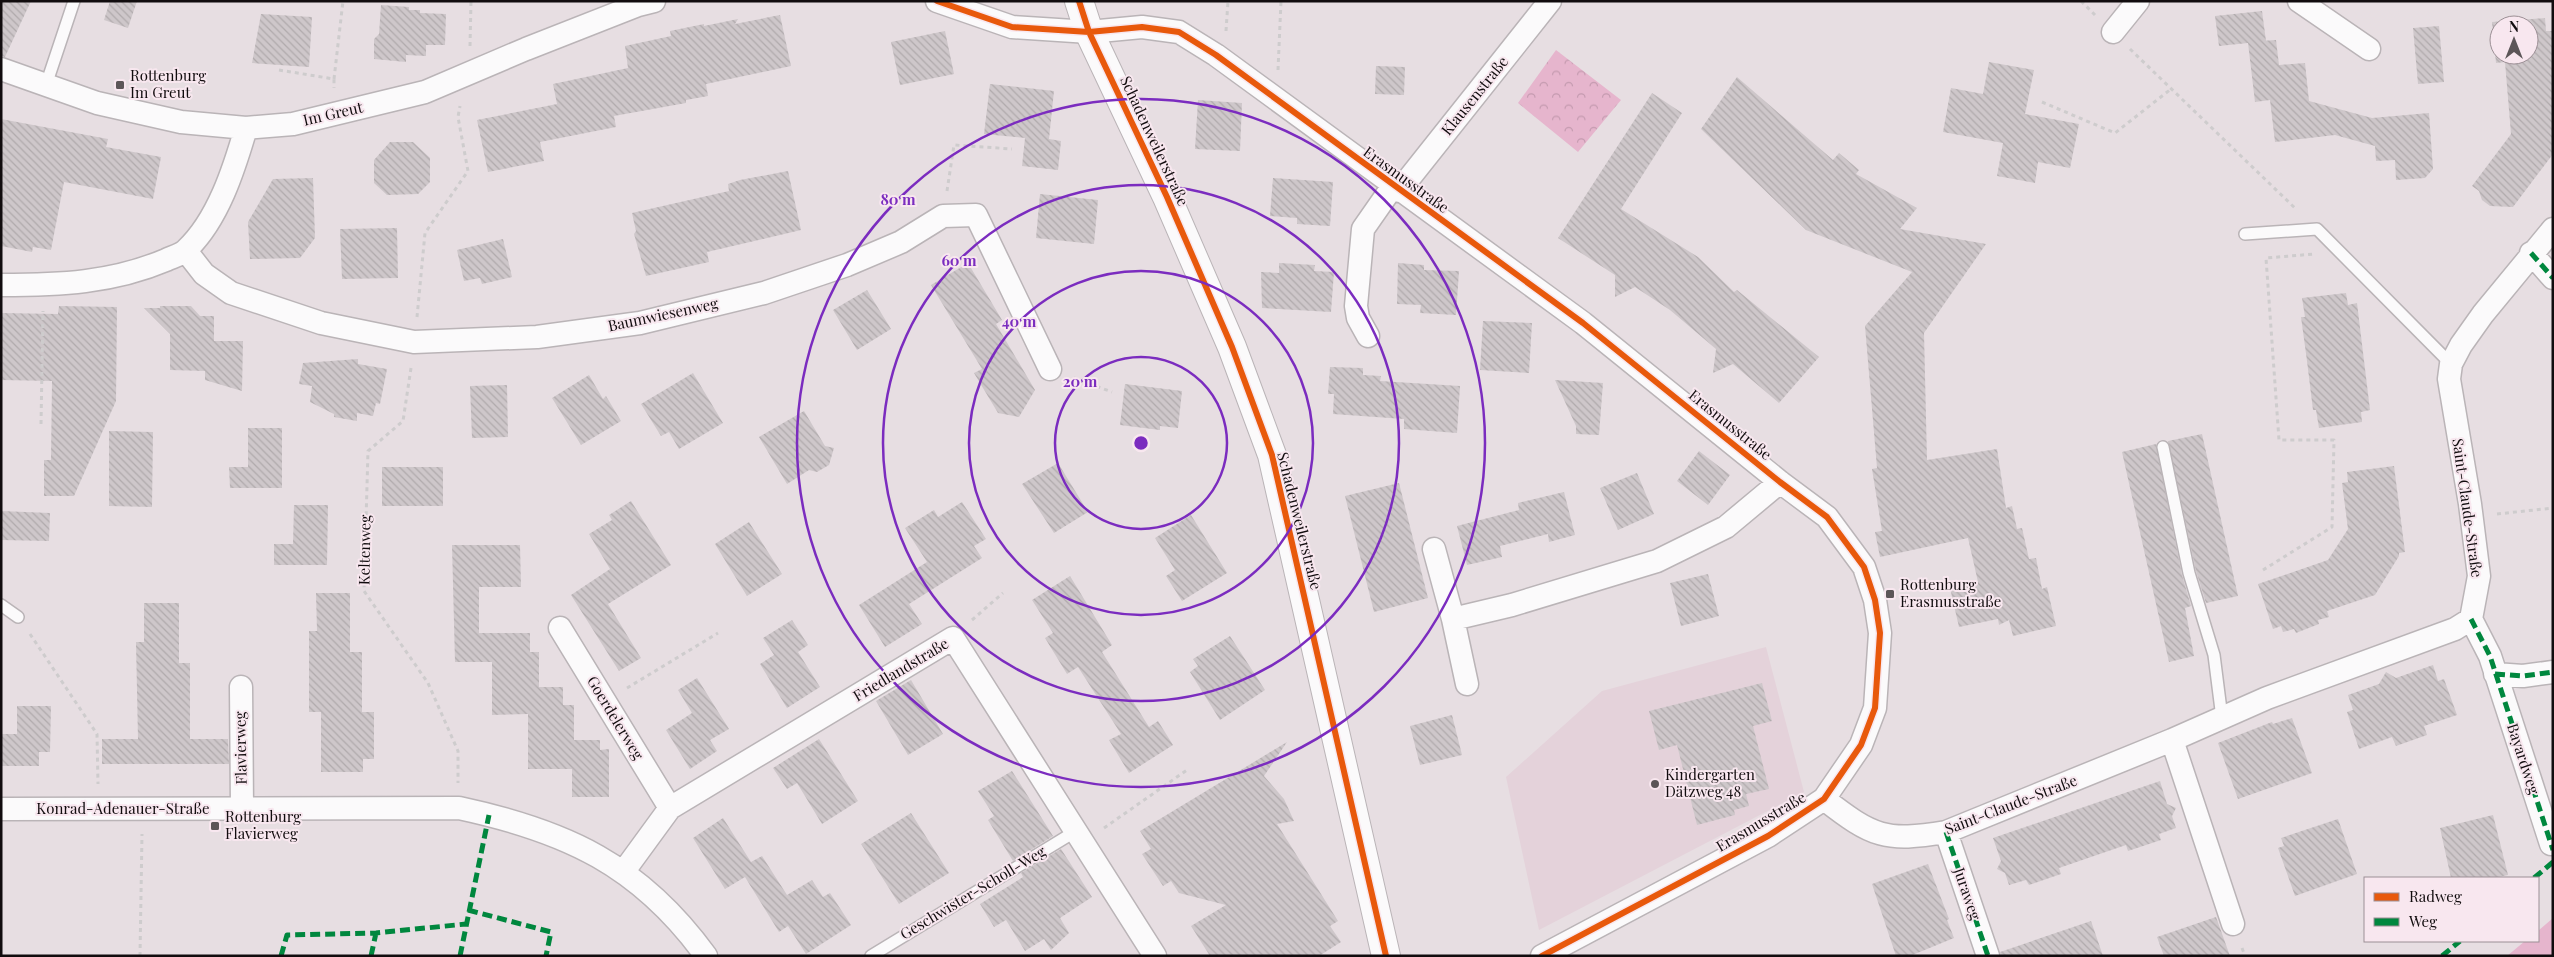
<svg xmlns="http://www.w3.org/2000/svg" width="2554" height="957" viewBox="0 0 2554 957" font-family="'Playfair Display',serif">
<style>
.built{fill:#e4d2da}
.grass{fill:#e6b5cd}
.park{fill:url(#park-crowns)}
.building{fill:url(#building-back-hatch);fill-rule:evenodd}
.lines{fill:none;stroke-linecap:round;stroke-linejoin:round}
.lane-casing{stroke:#bab4b7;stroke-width:14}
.street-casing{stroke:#bab4b7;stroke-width:25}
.secondary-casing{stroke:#bab4b7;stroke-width:30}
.path{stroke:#cecccd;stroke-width:3;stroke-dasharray:4 4;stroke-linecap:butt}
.lane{stroke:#fbfafb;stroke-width:11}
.street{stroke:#fbfafb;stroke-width:22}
.secondary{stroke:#fbfafb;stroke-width:28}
.quiet{stroke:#00873e;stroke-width:5;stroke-dasharray:10 5;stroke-linecap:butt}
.cycleway-casing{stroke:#f8e7ef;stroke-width:9}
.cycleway{stroke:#e8590c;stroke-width:6}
.ring{fill:none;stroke:#7b2cbf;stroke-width:2.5}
.poi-dot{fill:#5c5658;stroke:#f8e7ef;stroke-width:2}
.labels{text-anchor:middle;stroke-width:4;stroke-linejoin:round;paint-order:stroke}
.poi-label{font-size:15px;fill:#110c0e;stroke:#f8e7ef;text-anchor:start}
.street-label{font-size:15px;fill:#110c0e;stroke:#f8e7ef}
.centre{fill:#7b2cbf;stroke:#f8e7ef;stroke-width:2.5}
.ring-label{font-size:15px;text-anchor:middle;font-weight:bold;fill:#7b2cbf;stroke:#f8e7ef;stroke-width:4;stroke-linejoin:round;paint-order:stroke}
</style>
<defs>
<pattern id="park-crowns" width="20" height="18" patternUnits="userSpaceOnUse" patternTransform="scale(1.25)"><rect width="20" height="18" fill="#e6b5cd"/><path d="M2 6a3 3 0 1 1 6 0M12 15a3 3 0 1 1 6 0" fill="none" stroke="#c49aaf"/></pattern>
<pattern id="building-back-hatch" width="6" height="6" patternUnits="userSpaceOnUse" patternTransform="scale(1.25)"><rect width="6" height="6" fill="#cec7ca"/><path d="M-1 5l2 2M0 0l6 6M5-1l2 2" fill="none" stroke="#b0aaac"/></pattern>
</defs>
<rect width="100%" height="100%" fill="#e7dee2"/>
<!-- built -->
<path class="built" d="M1766,647L1804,792L1539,930L1506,777L1602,691Z"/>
<!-- grass -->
<path class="grass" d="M2553,918V956H2507L2525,941H2538V931Z"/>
<!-- park -->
<path class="park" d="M1556,50L1621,100L1578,152L1518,103Z"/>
<!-- building -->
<path class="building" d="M1,1H31L5,57L1,56Z
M110,1H137L128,28L104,20Z
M381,5L409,7V10H420V13L446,14L445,45H426V56L406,55V62L374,59V39L379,34Z
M2262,11L2266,41H2260L2276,40L2279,65L2305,63L2309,101L2372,118L2429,113L2433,169L2425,178L2396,180L2395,160L2376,161L2375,146L2335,135L2275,142L2270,100L2255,102L2248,43L2219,46L2215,16Z
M261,14L312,17L309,67L252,63Z
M780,15L791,66L706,84L708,96L686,100V103L614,116L616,127L540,142L544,161L488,172L477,120L557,104L553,84L628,68L625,46L671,36L670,31L704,24V26L738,19L735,24Z
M2545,18L2546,31H2553V154L2513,207L2490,206L2482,200L2479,191L2472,186L2511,134L2505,62L2496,63L2492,22ZM2499,25H2529V55H2499Z
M2439,26L2444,82L2418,84L2413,28Z
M945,31L954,74L900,85L891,42Z
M1989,62L2034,70L2025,114L2079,124L2070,168L2038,162L2035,183L1997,176L2003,143L1943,132L1951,88L1983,94Z
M1376,66L1405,67L1404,95L1375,94Z
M1737,77L1833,160L1839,153L1859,170L1856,174L1917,208L1900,229L1986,244L1924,333L1927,460L1997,449L2006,508L2012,506L2017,529L2022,528L2029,559L2036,558L2042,589L2047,587L2056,626L2013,636L2009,620L1999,625L1998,619L1959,627L1950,588L1978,582L1968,538L1880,557L1875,532L1882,531L1872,469L1877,468L1865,326L1912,272L1806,230L1701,129Z
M990,84L1054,91L1049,139L1061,141L1058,170L1022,166L1025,138L984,134Z
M1652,93L1682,113L1621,209L1698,257L1734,292L1737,290L1819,357L1779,403L1733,364L1713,373L1716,349L1670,310L1635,287L1615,297V275L1558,238Z
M1198,100L1242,103L1240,151L1195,149Z
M1,119L108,139L106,147L161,157L153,199L64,182L51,250L33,247L32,252L1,246Z
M390,142H413L430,158V182L418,194L387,195L374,183V160Z
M788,171L801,230L707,252L709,262L646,276L634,234L636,231L632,213L729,191L728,184L740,180Z
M313,178L315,238L300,258L250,259L248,222L273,179Z
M1273,178L1333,182L1330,226L1297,224V218L1270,216Z
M1040,194L1098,200L1094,244L1036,238Z
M397,228L398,278L342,279L340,229Z
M503,239L512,277L482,284L480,278L464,281L457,250Z
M968,263L1002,320L996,324L1035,390L1019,417L998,413L974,373L982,369L931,285Z
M1279,263L1315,265L1314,271L1334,272L1331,312L1262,308L1261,272L1279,273Z
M1398,263L1424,265V270L1459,271L1456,315L1420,313L1421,305L1397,304Z
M867,290L891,329L857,350L833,310Z
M2346,293L2348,305L2357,303L2370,410L2361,412L2362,422L2319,428L2316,410H2313L2307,361L2301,317H2305L2302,298Z
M59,306L117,307L116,401L74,496H44V460H51L52,381L1,380V313L58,314Z
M160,306H191L200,316H214V341H243L242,391L205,380V371L170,370V334L144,308H160Z
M1483,321L1532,323L1529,373L1480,370Z
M358,359V364L387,369L380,404L376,403L373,416L357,413V421L334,417V414L310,402L312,386L299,384L303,363Z
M1330,367L1363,368V375L1381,376L1380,381L1460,386L1457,433L1404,429V419L1333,414L1334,394H1328Z
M693,373L723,423L679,449L669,432L661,436L641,404Z
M589,375L603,399L606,396L621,421L581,445L552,398Z
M1555,380L1603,383L1599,435L1576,434V426Z
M1125,384L1182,391L1178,428L1160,426V430L1120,425Z
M507,385L508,437L472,438L470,386Z
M804,411L825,446L834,448L829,465L817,472L809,470L787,484L759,437Z
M248,428H282V488H230L229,467H248Z
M109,431L153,432L152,507L109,506Z
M2202,434L2238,596L2206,603L2196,571L2168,441Z
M2156,444L2182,575L2191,606L2185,608L2194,656L2169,662L2122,452Z
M1699,451L1730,475L1708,505L1677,481Z
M1058,463L1088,512L1054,533L1022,484Z
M2394,466L2405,552L2399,553V556L2375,595L2327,611L2329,617L2318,620L2319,624L2296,633L2294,629L2283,632L2281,626L2273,629L2258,584L2328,560L2348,529L2342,483L2348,482L2347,472Z
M382,467H443V506H382Z
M1637,473L1654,514L1618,530L1600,488Z
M1399,483L1428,598L1374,612L1345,496Z
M1564,492L1575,535L1549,542L1548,534L1500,546L1502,557L1467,565L1457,526L1519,510L1518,503Z
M631,501L671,565L608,604L641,658L619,671L571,595L610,569L589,534L612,520L609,515Z
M962,502L986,539L974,546L982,558L909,604L922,624L885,647L859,605L927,562L905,528L934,510L938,517Z
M294,505H328L327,565H274V544H293Z
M1,511L50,513L49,541L1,540Z
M1191,515L1227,573L1182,601L1166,576L1175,570L1155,538Z
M749,522L782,574L747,596L715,544Z
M452,545H520L521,587H479V633H530V652H539V687H563V705H574V740H600V750L609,749V797H572V769H528V714L492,715V662H455Z
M1708,574L1719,616L1681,626L1670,583Z
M1070,576L1112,645L1102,652L1149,727L1158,721L1173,745L1129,773L1109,740L1121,734L1078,667L1067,674L1045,638L1053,633L1032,600Z
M316,593H350V652H362V712H374V759H363V772H321V712H309V631H317Z
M144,603H179V663H190V739H228L229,764H102V739H138L136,642H144Z
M792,620L808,645L798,652L820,687L787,708L760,664L774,655L763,638Z
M1230,636L1265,690L1220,720L1190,672L1198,666L1193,659Z
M2433,665L2438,681L2444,679L2457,715L2424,726L2427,735L2396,746L2392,737L2359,749L2347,712L2353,710L2348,695L2379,684L2386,672L2396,678Z
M697,678L729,729L710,740L717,751L690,769L666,730L692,713L678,690Z
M911,680L943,734L908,755L876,701Z
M1762,683L1772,721L1753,726L1769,789L1746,794L1749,806L1734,810L1735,815L1697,825L1677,745L1659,750L1649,711Z
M17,706H51L50,752H39V766H1V734H17Z
M1452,715L1462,755L1420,765L1410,726Z
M2292,718L2312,773L2238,799L2218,743L2272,722L2273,724Z
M819,739L858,801L822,824L797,783L787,789L773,768Z
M1287,742L1264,776L1284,799L1294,821L1277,824L1338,921L1330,926L1341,942L1319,956H1210L1191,926L1226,905L1179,893L1171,881L1163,886L1142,854L1151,849L1140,831Z
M1012,771L1053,836L1013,861L988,820L994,816L978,791Z
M2160,781L2167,804L2176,808L2172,816L2176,828L2159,834L2161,840L2128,851L2126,845L2059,868L2061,874L2029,885L2026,880L2009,885L2005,873L1997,869L2001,861L1993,838Z
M911,813L949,873L899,904L861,844Z
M2493,815L2508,875L2494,878H2451L2440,828Z
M723,818L751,862L762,856L787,895L812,880L823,897L830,893L851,925L806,954L788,926L779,932L745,877L725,889L693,838Z
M2338,819L2357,874L2295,896L2278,848L2284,846L2281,838Z
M1061,849L1092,897L1060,918L1069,933L1051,950L1044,939L1025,951L1006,920L994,927L980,904L1023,877L1021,873Z
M1928,864L1949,919L1947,920L1954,938L1910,956H1896L1872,884Z
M2216,917L2230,956H2164L2157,937Z
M2091,921L2103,956H2001L2000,952Z"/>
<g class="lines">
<defs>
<path id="lane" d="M46,85L74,1
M2245,234L2317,229L2451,364
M2163,447L2189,573L2214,655L2222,718
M1,605L18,617
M871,956L1076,831"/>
<path id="street" d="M937,1L1012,27L1089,32L1142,27L1179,32L1216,55L1583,323L1780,482L1827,517L1864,567L1875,600L1880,633L1875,708L1861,745L1824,799L1768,836L1542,956
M2299,1L2369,49
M2113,32L2138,1
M1,69L97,103L181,122L246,128L293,124L425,92L526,49L638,5L654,1
M1399,191L1550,1
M186,251L204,274L231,293L321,323L414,342L537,337L640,323L764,293L847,265L901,242L943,216L976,215L1050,369
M2531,253L2553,278
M1,285C59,285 112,283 166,260C172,257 181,255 186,250C218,220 234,169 246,128
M1368,336L1358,318L1356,306L1363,229L1393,186
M1434,549L1453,619L1512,605L1657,561L1726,527L1780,482
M1453,619L1467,684
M2471,619L2490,656L2551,844
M560,628L670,808
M2495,674L2523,676L2553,672
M241,687L242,808
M2172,740L2233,924
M1824,799C1873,837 1885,842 1946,832L2172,740L2267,698L2455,629L2471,619L2479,576L2470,504L2449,379L2451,364L2461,345L2483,314L2553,229
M1,809L459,808C566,831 640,865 706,956
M1946,832L1988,956
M624,871L670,808L953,638L1155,956"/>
<path id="secondary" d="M1079,1L1089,32L1167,197L1232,347L1272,455L1386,956"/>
</defs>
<!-- lane casing -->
<use href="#lane" class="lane-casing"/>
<!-- street casing -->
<use href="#street" class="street-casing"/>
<!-- secondary casing -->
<use href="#secondary" class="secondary-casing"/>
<!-- path -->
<path class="path" d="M2081,1L2095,15
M1226,31L1228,1
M470,46L471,1
M2130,49L2297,210
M279,70L334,79V88
M1278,70L1281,1
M334,79L343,1
M2042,102L2115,133L2171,89
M947,191L954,145L1012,149
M417,317L425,233L468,171L458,117L460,106
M411,368L403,421L368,451L364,591L428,683L458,751V783
M1074,378L1112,392
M41,424L43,311
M2497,514L2553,508
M2263,570L2332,527L2334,440H2279L2266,258L2314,254
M972,620L1003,593
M30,634L97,734L98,784
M627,688L718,633
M1104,828L1187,770
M2242,948L2245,956
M140,956L142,834"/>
<!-- lane -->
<use href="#lane" class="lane"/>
<!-- street -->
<use href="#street" class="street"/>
<!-- secondary -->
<use href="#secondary" class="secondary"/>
<!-- quiet -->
<path class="quiet" d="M2531,253L2553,278
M2471,619L2490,656L2553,850
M2495,674L2523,676L2553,672
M1946,832L1988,956
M2534,878L2553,862
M468,910L551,932L546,956
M281,956L287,935L376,933L466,924
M371,956L376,933
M460,956L489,815
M2442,956L2460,941"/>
<defs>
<path id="cycleway" d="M937,1L1012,27L1089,32L1142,27L1179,32L1216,55L1583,323L1780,482L1827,517L1864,567L1875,600L1880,633L1875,708L1861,745L1824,799L1768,836L1542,956
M1079,1L1089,32L1167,197L1232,347L1272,455L1386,956"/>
</defs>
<!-- cycleway casing -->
<use href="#cycleway" class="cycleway-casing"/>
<!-- cycleway -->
<use href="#cycleway" class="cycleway"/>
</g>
<!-- distance rings -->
<g class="ring">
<circle cx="1141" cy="443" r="86"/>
<circle cx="1141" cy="443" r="172"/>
<circle cx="1141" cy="443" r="258"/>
<circle cx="1141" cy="443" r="344"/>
</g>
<!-- markers -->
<g class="poi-dot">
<rect x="115" y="80" width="10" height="10" rx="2.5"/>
<rect x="1885" y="589" width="10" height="10" rx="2.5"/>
<circle cx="1655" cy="784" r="5"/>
<rect x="210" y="821" width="10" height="10" rx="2.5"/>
</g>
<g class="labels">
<!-- poi labels -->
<g class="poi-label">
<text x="130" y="81">Rottenburg<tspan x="130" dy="17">Im Greut</tspan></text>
<text x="1900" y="590">Rottenburg<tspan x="1900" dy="17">Erasmusstraße</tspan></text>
<text x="1665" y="780">Kindergarten<tspan x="1665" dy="17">Dätzweg 48</tspan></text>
<text x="225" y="822">Rottenburg<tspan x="225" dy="17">Flavierweg</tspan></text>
</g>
<!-- street labels -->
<g class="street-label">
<text transform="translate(1475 96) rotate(-51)" y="5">Klausenstraße</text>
<text transform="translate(333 114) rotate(-13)" y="5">Im Greut</text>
<text transform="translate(1154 141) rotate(65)" y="5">Schadenweilerstraße</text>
<text transform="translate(1406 180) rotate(36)" y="5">Erasmusstraße</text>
<text transform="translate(663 315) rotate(-12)" y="5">Baumwiesenweg</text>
<text transform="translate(1730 425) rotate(39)" y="5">Erasmusstraße</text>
<text transform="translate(2467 508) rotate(82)" y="5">Saint-Claude-Straße</text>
<text transform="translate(1299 521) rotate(76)" y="5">Schadenweilerstraße</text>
<text transform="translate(365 550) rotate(-89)" y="5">Keltenweg</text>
<text transform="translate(901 670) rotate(-31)" y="5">Friedlandstraße</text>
<text transform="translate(615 718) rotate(59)" y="5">Goerdelerweg</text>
<text transform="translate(241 748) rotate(-91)" y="5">Flavierweg</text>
<text transform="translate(2523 759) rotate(72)" y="5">Bayardweg</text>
<text transform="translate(2011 805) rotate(-21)" y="5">Saint-Claude-Straße</text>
<text x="123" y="814">Konrad-Adenauer-Straße</text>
<text transform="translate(1761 822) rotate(-31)" y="5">Erasmusstraße</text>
<text transform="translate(973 893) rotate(-31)" y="5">Geschwister-Scholl-Weg</text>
<text transform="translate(1967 894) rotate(71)" y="5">Juraweg</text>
</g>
</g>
<circle cx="1141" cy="443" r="8" class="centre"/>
<g class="ring-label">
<text x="898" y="205">80 m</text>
<text x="959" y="266">60 m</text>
<text x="1019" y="327">40 m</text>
<text x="1080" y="387">20 m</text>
</g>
<!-- border -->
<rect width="2554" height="957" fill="none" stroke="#110c0e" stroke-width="5"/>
<!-- legend -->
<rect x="2364" y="877" width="175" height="65" fill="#f8e7ef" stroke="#9c8f95"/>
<rect x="2374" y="893" width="25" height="8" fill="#e8590c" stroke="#9c8f95"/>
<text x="2409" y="902" font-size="15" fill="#110c0e">Radweg</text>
<rect x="2374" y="918" width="25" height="8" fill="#00873e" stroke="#9c8f95"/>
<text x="2409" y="927" font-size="15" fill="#110c0e">Weg</text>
<!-- north arrow -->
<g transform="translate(2514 40)"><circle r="24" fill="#f8e7ef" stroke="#9c8f95"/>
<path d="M0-4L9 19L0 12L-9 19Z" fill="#5c5658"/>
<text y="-8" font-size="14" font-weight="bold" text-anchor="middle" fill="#110c0e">N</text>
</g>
</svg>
